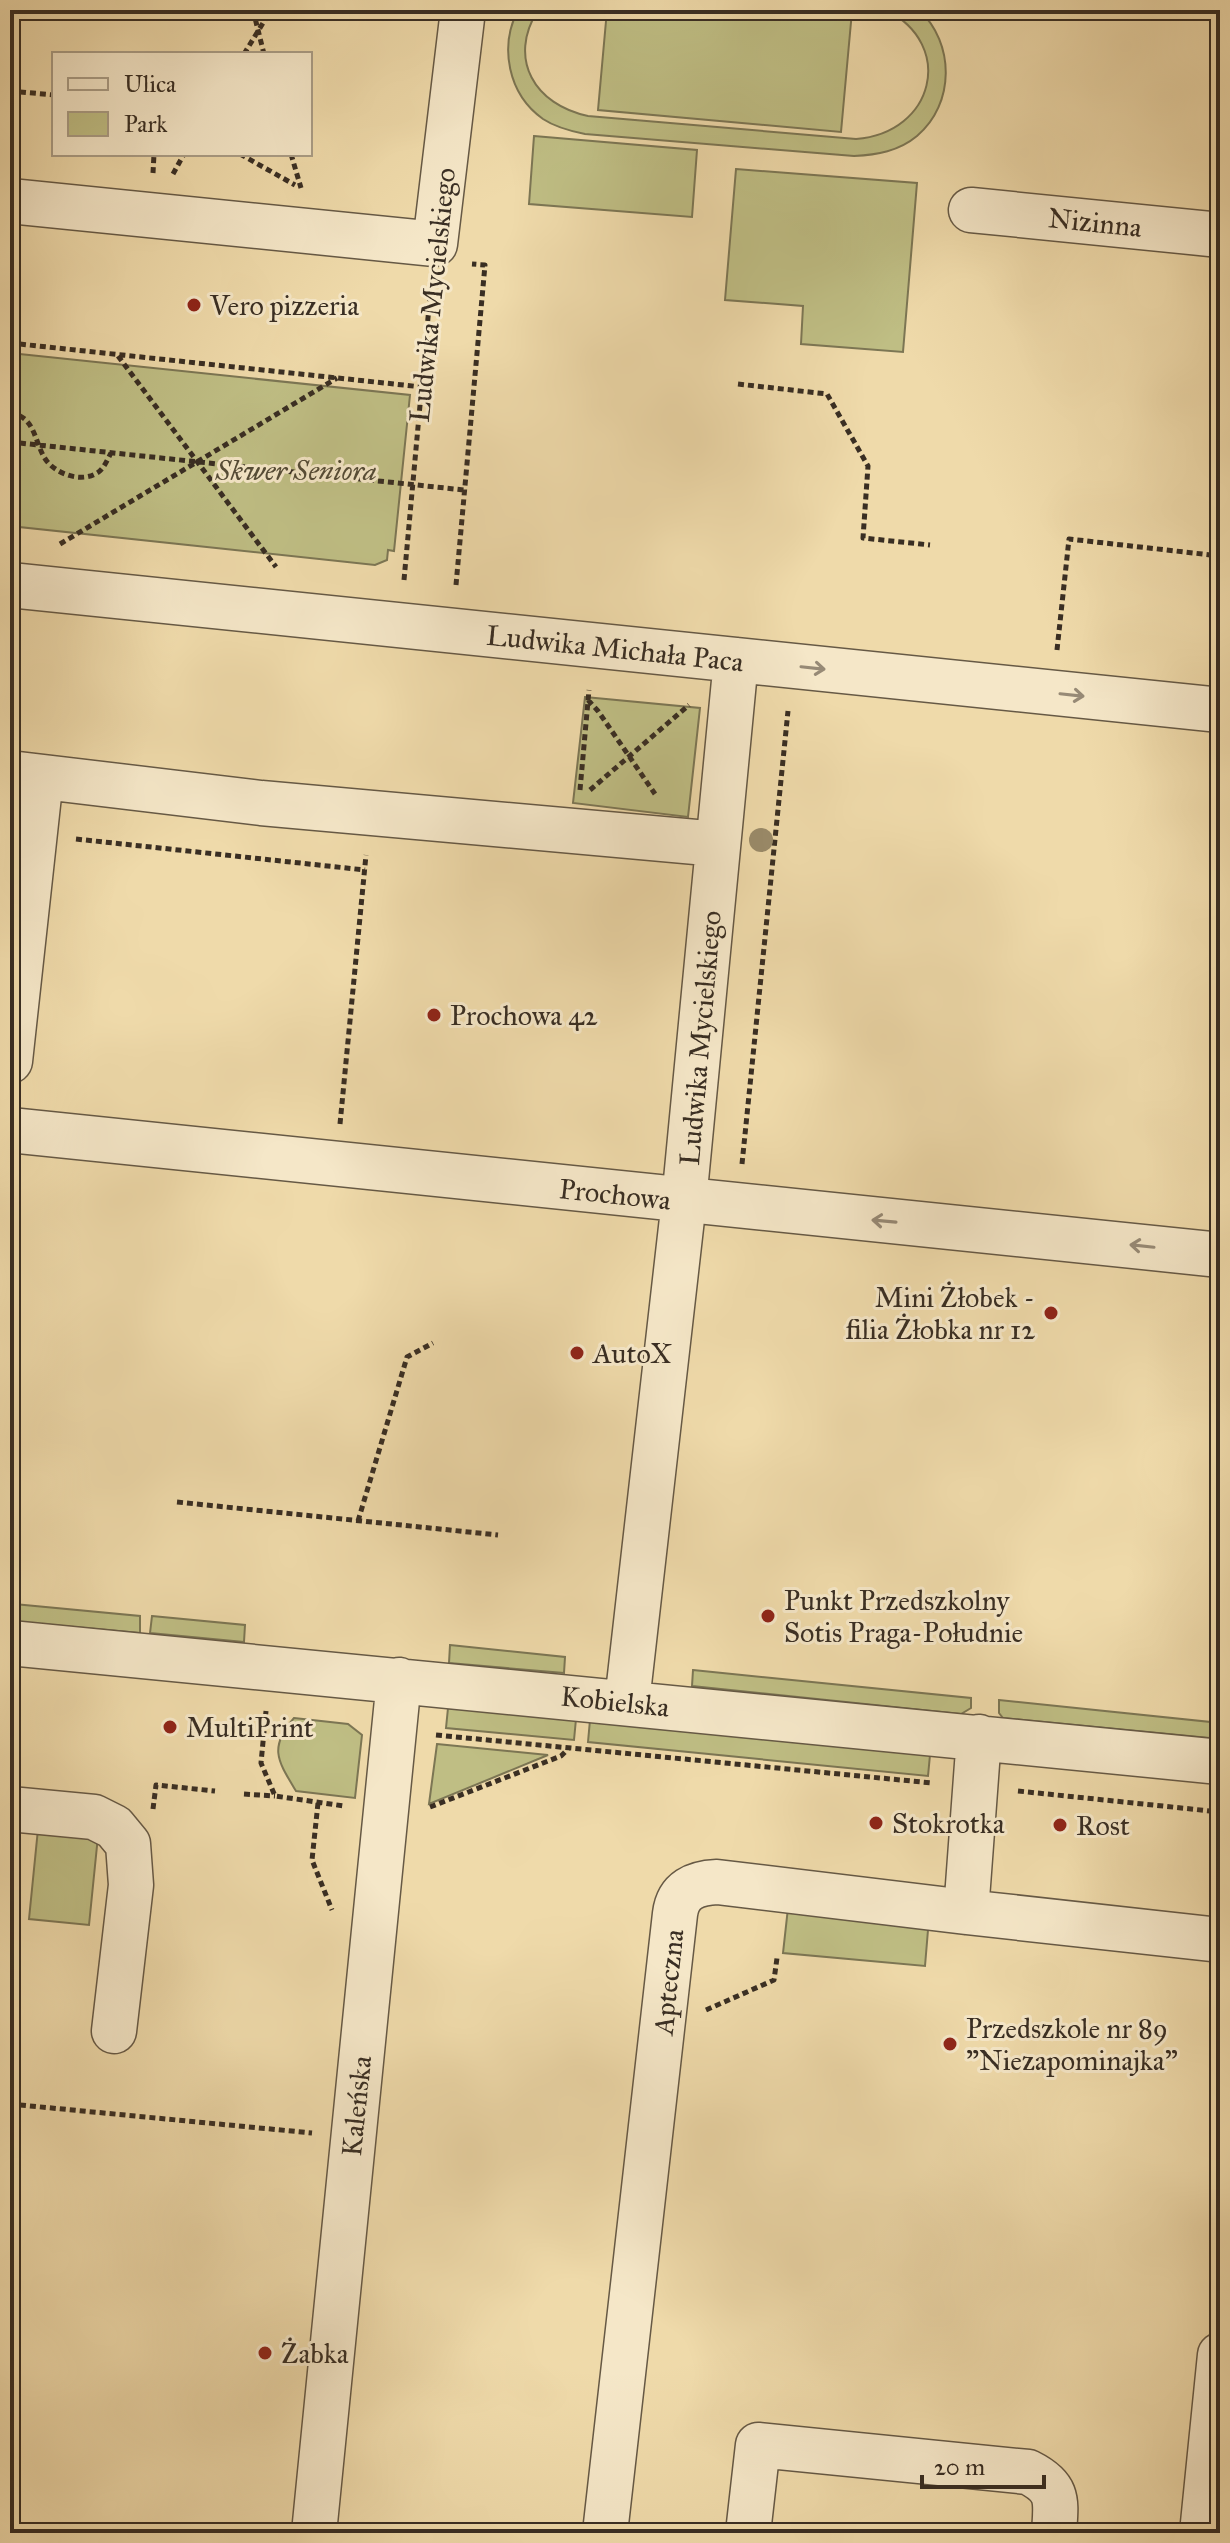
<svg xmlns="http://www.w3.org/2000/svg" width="1230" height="2543" viewBox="0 0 1230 2543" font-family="'IM FELL Great Primer',serif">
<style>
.green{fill:#bfbe84;stroke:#7c7654;stroke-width:2}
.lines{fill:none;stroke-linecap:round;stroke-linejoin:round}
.minor-casing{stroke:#665945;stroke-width:47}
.path{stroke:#392e23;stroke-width:5;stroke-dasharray:6 4;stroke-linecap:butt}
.minor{stroke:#f5e7c8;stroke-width:44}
.tree{fill:#9a8b6a}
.oneway{stroke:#978a76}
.poi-dot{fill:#8f2418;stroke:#f5e7c8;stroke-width:3}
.labels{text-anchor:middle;stroke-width:6;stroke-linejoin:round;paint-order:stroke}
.street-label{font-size:28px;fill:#392e23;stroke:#f5e7c8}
.poi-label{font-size:28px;fill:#392e23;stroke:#f5e7c8;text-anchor:start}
.park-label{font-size:28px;font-style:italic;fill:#544b36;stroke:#f5e7c8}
</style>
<rect width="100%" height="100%" fill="#efdaaa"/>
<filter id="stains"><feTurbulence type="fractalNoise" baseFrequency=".0025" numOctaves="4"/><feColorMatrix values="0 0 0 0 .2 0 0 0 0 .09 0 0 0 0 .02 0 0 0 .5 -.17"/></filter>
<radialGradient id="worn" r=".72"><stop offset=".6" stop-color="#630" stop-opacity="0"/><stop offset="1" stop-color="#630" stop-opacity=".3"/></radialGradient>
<!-- green -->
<path class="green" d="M518,10H538C507,59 535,105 588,116L856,139C934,133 956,45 886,10H919C955,43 955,104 917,136C899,151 877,155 854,156L585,134C570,131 555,127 543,119C508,94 499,47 518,10Z
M607,10L852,11L841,132L598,110Z
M534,136L697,150L692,217L529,204Z
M736,169L917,183L903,352L801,344L803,306L725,300Z
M10,353L410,395L394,551L388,550L387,560L375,565L10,526Z
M585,697L700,708L688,817L573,803Z
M14,1604L140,1616V1633L19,1622L14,1615Z
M152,1616L245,1625L244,1642L150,1633Z
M450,1645L565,1657L564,1673L449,1663Z
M693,1670L971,1698V1708L961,1714L692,1686Z
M999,1700L1220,1723V1739L1003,1718L999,1713Z
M448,1708L576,1719L574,1740L446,1728Z
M294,1718L348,1724L362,1735L355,1798L296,1791C278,1761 268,1748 294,1718Z
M590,1720L930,1755L928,1776L588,1742Z
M437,1744L548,1755L429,1804Z
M38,1829L98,1836L89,1925L29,1919Z
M789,1899L924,1919L928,1930L925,1966L783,1953Z"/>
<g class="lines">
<defs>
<path id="minor" d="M10,201L435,244L463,10
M971,210L1220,235
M10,585L1220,710
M10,773L261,803L718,844
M10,1061L41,777
M10,1130L1220,1255
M10,1643L1220,1762
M627,1702L684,1201L736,660
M10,1809L94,1817L114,1827L128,1844L131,1885L114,2031
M966,1912L1220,1940
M314,2533L399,1680
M605,2533L675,1914C678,1890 695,1883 717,1882L966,1912L979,1737
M748,2533L758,2445L1028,2472C1060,2488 1056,2501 1054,2533
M1202,2533L1220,2355"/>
</defs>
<!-- minor casing -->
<use href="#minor" class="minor-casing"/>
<!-- path -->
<path class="path" d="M253,10L264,54
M244,54L271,10
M10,91L54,95
M240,154L295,185
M291,154L301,188
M153,173L154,154
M173,174L184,154
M10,343L422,387
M118,356L276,567
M738,384L827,394L868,466L863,538L930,545
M10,413C36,416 34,443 46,460C56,474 81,483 97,473C104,469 107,460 111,453
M10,442L464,490
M60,544L337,378
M404,580L431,285
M456,585L485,265L472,264
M1057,650L1069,539L1220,556
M588,700L598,711L655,794
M580,790L589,690
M590,790L689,705
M76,839L365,870
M340,1124L366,855
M742,1164L788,711
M177,1502L498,1535
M358,1521L407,1357L433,1343
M266,1711L261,1763L275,1796L344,1806
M436,1735L932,1783
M1018,1791L1220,1812
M244,1794L275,1796
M318,1803L312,1860L332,1910
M430,1807L561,1756L568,1749
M153,1809L156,1785L215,1791
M706,2010L774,1980L777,1958
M10,2104L312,2133"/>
<!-- minor -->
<use href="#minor" class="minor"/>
</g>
<!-- trees -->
<circle class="tree" cx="761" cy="840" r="12"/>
<!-- one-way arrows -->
<defs><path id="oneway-shaft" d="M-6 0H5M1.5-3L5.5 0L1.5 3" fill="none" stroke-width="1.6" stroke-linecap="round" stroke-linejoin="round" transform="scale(2)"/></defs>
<g class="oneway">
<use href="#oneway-shaft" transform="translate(813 668) rotate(6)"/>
<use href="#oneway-shaft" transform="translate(1072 695) rotate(6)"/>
<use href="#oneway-shaft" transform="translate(884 1221) rotate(-175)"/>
<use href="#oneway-shaft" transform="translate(1142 1246) rotate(-174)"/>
</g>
<!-- markers -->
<g class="poi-dot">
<circle cx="194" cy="305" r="8"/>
<circle cx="434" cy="1015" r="8"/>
<circle cx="1051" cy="1313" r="8"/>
<circle cx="577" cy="1353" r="8"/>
<circle cx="768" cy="1616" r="8"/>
<circle cx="170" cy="1727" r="8"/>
<circle cx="876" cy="1823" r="8"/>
<circle cx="1060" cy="1825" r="8"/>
<circle cx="950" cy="2044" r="8"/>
<circle cx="265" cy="2353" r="8"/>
</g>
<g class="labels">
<!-- street labels -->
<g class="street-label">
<text transform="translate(1095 222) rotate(6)" y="10">Nizinna</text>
<text transform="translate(432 295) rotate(-84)" y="10">Ludwika Mycielskiego</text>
<text transform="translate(615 648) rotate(6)" y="10">Ludwika Michała Paca</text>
<text transform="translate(700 1038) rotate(-85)" y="10">Ludwika Mycielskiego</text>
<text transform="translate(615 1194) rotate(6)" y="10">Prochowa</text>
<text transform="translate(615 1701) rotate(6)" y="10">Kobielska</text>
<text transform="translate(668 1982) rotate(-84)" y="10">Apteczna</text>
<text transform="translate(356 2106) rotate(-84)" y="10">Kaleńska</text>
</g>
<!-- poi labels -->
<g class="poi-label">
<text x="210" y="315">Vero pizzeria</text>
<text x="450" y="1025">Prochowa 42</text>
<text x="1035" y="1307" text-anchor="end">Mini Żłobek -<tspan x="1035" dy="32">filia Żłobka nr 12</tspan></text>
<text x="593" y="1363">AutoX</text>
<text x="784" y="1610">Punkt Przedszkolny<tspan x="784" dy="32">Sotis Praga-Południe</tspan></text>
<text x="186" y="1737">MultiPrint</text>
<text x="892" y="1833">Stokrotka</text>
<text x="1076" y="1835">Rost</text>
<text x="966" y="2038">Przedszkole nr 89<tspan x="966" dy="32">"Niezapominajka"</tspan></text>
<text x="281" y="2363">Żabka</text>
</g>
<!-- park labels -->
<g class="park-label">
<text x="296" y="480">Skwer Seniora</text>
</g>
</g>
<!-- margin -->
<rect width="1230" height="2543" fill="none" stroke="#efdaaa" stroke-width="40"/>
<rect x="12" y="12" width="1206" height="2519" fill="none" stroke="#392e23" stroke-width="4"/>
<rect x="20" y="20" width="1190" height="2503" fill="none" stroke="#392e23" stroke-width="2"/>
<!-- legend -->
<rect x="52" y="52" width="260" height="104" fill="#f5e7c8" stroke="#aa9d86" stroke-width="2"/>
<rect x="68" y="78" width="40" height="12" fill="#f5e7c8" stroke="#aa9d86" stroke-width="2"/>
<text x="124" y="92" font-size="24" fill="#392e23">Ulica</text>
<rect x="68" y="112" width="40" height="24" fill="#bfbe84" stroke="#aa9d86" stroke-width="2"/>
<text x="124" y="132" font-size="24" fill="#392e23">Park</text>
<!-- scale -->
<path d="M922 2475v12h122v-12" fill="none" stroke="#392e23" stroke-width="4"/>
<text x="934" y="2475" font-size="24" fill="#392e23" stroke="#f5e7c8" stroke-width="6" paint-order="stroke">20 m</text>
<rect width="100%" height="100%" filter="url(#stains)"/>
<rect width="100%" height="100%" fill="url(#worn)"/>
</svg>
